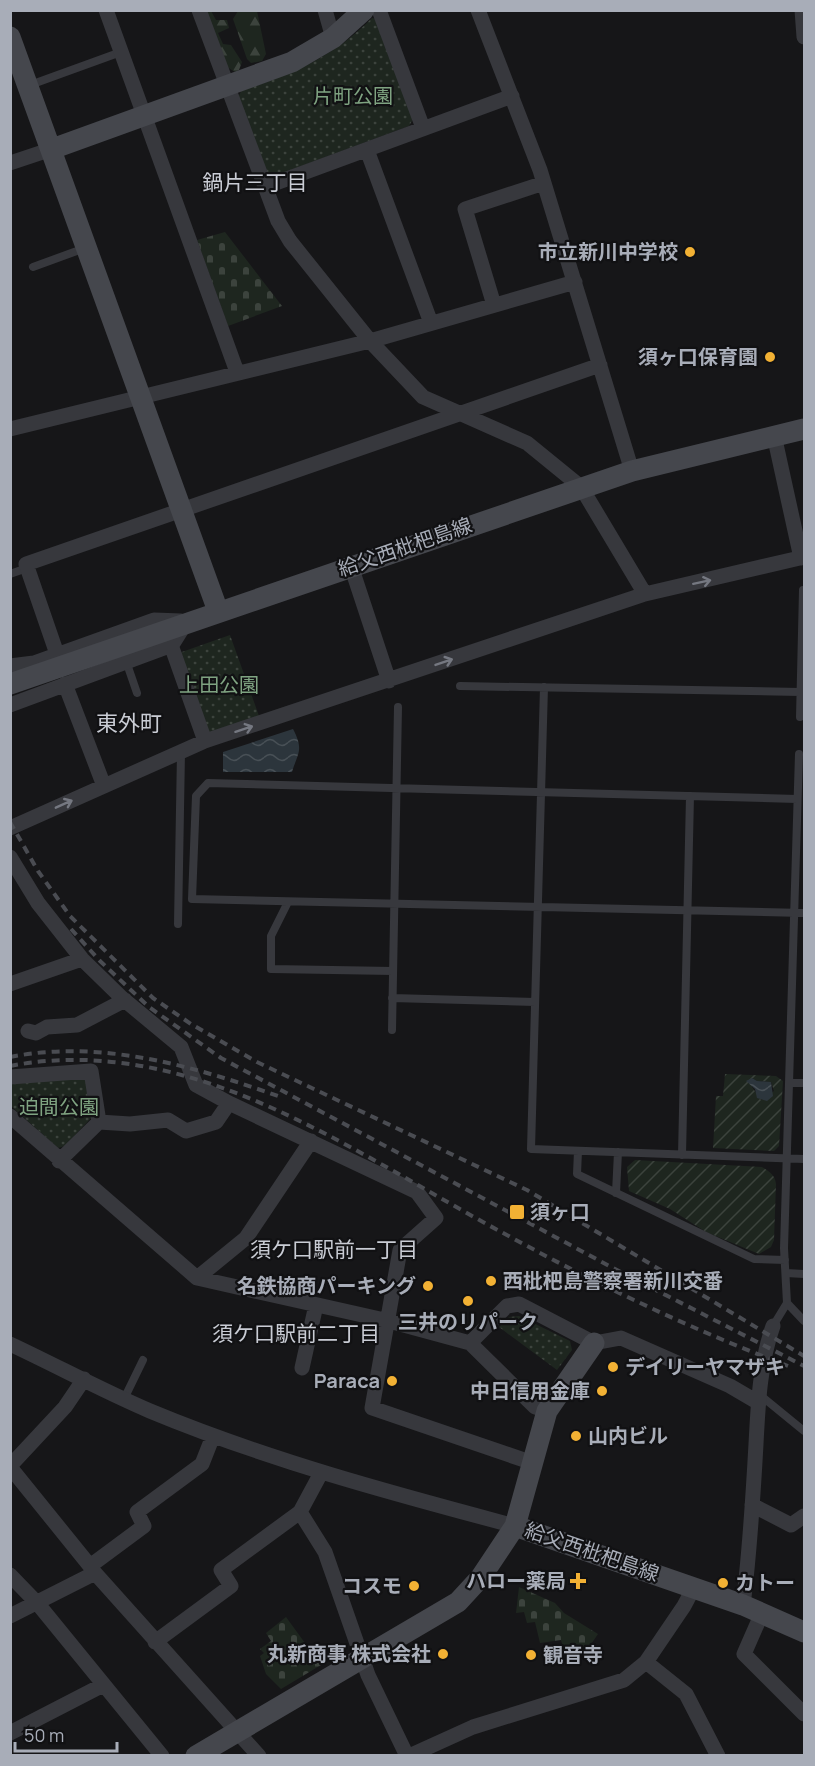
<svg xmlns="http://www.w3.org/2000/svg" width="815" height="1766" viewBox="0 0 815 1766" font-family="Manrope,'Noto Sans JP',sans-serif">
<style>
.forest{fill:url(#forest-firs)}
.cemetery{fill:url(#cemetery-stones)}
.park{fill:url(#park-dots)}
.garden{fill:url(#garden-furrows);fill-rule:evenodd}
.water{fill:url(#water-waves)}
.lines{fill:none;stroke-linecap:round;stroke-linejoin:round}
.lane{stroke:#37383d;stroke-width:8}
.street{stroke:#37383d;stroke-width:15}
.secondary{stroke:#45474d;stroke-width:21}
.rail{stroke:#4a4c52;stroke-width:4;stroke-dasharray:8 6;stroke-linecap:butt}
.oneway{stroke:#757881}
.poi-dot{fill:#f2b134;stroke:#111113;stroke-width:2}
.labels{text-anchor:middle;stroke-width:4.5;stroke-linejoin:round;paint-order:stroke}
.park-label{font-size:20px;fill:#7fa381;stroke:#111113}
.poi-label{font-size:20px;font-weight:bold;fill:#a8adb8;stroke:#111113;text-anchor:end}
.street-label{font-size:20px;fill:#a8adb8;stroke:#111113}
.neighbourhood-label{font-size:21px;fill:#c9ccd4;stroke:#111113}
.quarter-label{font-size:22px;fill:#c9ccd4;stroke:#111113}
</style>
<defs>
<pattern id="forest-firs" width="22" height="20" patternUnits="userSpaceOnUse" patternTransform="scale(1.5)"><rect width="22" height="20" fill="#1e261f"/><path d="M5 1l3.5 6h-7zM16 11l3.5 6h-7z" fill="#3c433d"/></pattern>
<pattern id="cemetery-stones" width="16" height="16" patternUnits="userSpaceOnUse" patternTransform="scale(1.5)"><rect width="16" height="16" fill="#1e261f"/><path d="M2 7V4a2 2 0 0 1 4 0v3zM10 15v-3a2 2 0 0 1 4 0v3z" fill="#3c433d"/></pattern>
<pattern id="park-dots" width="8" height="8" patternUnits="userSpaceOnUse" patternTransform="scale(1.5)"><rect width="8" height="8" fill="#1e261f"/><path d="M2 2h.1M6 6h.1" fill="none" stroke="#3c433d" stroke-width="1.8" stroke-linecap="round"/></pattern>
<pattern id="garden-furrows" width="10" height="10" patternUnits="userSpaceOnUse" patternTransform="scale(1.5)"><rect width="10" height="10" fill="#1e261f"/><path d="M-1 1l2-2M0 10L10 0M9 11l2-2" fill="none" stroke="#3c433d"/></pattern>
<pattern id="water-waves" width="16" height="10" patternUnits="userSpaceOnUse" patternTransform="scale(1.5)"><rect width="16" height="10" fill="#2c353c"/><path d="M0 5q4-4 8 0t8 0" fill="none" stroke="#485056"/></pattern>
</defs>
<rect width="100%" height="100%" fill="#161618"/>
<!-- forest -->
<path class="forest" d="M205,11H211L216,20H227L229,28L218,33L223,44L231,45L242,62L239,70L235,72L227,67Z
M238,11H257L266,54L262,61L251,63L247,59L233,19Z"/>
<!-- cemetery -->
<path class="cemetery" d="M225,232L282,306L228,326L197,240Z
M519,1587L555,1603L564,1613L598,1634L587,1650L565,1655L561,1640L540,1643L535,1622L527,1623L524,1612L516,1613Z
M286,1617L321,1665L281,1689L266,1674L260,1656L264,1653L260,1649L271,1641L266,1633Z"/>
<!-- park -->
<path class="park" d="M372,18L377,19L413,119L409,126L272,177L266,174L238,98L241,91C294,73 332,58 372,18Z
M230,635L259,716L212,733L206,731L179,653Z
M84,1075L88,1079L91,1118L65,1146L58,1148L11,1106V1080Z
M519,1316L570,1341L572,1350L557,1370L499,1327L509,1317Z"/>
<!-- garden -->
<path class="garden" d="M725,1074L776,1076L783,1081L779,1146L774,1151L713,1148L716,1096H723ZM752,1078L757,1081L771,1082L774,1091L761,1100L752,1087Z
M635,1160L762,1167C770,1172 775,1175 776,1184L774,1240L771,1247L759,1254L706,1232L670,1209L629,1191L627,1167Z"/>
<!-- water -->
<path class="water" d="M293,729C304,750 298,752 292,772H223V752Z
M752,1078L757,1081L771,1082L773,1096L767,1101L757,1098L755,1089L746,1081Z"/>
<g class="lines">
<!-- lane -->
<path class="lane" d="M30,85L121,52
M33,267L85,248
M10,574L27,568
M126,661L137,693
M460,686L800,692
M544,687L531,1149L804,1159
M800,717L803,590
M797,799L208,783L196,796L192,899L804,913
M288,902L271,936V969L393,971
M178,924L181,752
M392,998L535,1002
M392,1030L398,707
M790,1083H804
M578,1151L577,1174L754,1259L785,1260
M682,1155L690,796
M616,1193L618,1152
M786,1273L804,1274
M787,1303L804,1321
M773,1326L787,1303L784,1248L799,754
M760,1395L804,1431
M124,1399L143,1360"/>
<!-- street -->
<path class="street" d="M106,10L237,372
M199,10L278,221L290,241L370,341L423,397L527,443L581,487L645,594
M325,10L333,38
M379,10L423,128
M478,10L540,170L632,471
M802,10L804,37
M367,150L431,323
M10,163L52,149
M265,187L512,96
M494,305L465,209L544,183
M10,429L370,341L575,282
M774,435L801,558
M351,566L389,681
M171,645L205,741
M57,654L26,564L600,365
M10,666L34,663L154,620L181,621
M65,684L104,786
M10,705L172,645L187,621
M10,828L205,741L645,594L804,557
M10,857L38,903L82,959L122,998L181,1047L196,1085L229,1103
M10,984L82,959
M28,1031L36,1033L47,1027L77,1025L125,1000
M10,1077L91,1071L99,1122
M10,1116L197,1278L389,1321L470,1343L535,1407L547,1411
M59,1161L99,1122L130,1124L168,1120L186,1131L216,1122L229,1103L417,1192L436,1218L400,1250L372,1408L533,1463
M197,1278L246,1238L311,1141
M470,1343L507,1306L519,1304L594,1343L621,1338L730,1386L759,1403
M10,1344C57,1366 103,1391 150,1411C268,1460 391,1493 515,1526
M302,1368L316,1305
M10,1466L65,1407L84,1379
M10,1467L90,1566
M752,1505L791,1525L804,1516
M300,1512L325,1552L368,1675L407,1756
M95,1573L259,1756
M10,1575L38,1604L162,1756
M743,1605C750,1551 753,1498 756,1444C758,1405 760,1362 773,1326
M762,1613L744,1654L804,1714
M10,1616L95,1573L90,1566L144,1526L137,1512L202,1464L213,1436
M155,1642L231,1586L221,1570L300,1512L321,1473
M646,1662L686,1694L718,1756
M10,1733L103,1685
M409,1756L473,1727L624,1680L646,1662L684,1606L694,1587"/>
<!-- secondary -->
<path class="secondary" d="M10,37L218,611
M52,149L292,62L333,38L364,10
M10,684L632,471L804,429
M515,1526L743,1605L804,1632
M196,1756L458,1602L481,1577L515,1526L547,1411L594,1343"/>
<!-- rail -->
<path class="rail" d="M10,822L38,871L70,916L153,998L191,1024L257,1062L527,1190L804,1356
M71,929L100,961L149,1007L221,1058L615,1269L804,1366
M10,1057C101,1039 193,1066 278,1096
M10,1066C192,1031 355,1154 505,1234C596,1284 691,1329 788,1366"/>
</g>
<!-- one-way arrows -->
<defs><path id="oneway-shaft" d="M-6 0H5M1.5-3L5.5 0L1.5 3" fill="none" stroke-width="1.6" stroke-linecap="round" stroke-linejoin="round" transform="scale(1.5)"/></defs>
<g class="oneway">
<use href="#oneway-shaft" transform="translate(702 582) rotate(-12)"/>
<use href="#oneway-shaft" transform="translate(444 662) rotate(-19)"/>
<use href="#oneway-shaft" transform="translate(244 729) rotate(-18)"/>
<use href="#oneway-shaft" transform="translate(64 804) rotate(-24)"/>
</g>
<!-- markers -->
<g class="poi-dot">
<circle cx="690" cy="252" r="6"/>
<circle cx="770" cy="357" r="6"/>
<rect x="509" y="1204" width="16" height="16" rx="3"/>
<circle cx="491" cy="1281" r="6"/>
<circle cx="428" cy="1286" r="6"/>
<circle cx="468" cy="1301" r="6"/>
<circle cx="613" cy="1367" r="6"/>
<circle cx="392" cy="1381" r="6"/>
<circle cx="602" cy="1391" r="6"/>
<circle cx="576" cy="1436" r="6"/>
<path d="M575 1572h6v6h6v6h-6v6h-6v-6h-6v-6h6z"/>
<circle cx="723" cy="1583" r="6"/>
<circle cx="414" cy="1586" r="6"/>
<circle cx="443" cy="1654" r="6"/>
<circle cx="531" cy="1655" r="6"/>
</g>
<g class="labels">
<!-- park labels -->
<g class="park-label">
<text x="353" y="103">片町公園</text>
<text x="219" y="692">上田公園</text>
<text x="59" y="1114">迫間公園</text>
</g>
<!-- poi labels -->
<g class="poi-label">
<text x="678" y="259">市立新川中学校</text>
<text x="758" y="364">須ヶ口保育園</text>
<text x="530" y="1219" text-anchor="start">須ヶ口</text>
<text x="503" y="1288" text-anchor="start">西枇杷島警察署新川交番</text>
<text x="416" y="1293">名鉄協商パーキング</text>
<text x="468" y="1329" text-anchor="middle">三井のリパーク</text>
<text x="625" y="1374" text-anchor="start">デイリーヤマザキ</text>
<text x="380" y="1388">Paraca</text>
<text x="590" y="1398">中日信用金庫</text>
<text x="588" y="1443" text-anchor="start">山内ビル</text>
<text x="566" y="1588">ハロー薬局</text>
<text x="735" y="1590" text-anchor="start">カトー</text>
<text x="402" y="1593">コスモ</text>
<text x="431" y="1661">丸新商事 株式会社</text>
<text x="543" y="1662" text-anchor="start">観音寺</text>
</g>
<!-- street labels -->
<g class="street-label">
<text transform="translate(405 547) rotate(-19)" y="7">給父西枇杷島線</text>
<text transform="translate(592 1552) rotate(19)" y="7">給父西枇杷島線</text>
</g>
<!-- neighbourhood labels -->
<g class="neighbourhood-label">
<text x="255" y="190">鍋片三丁目</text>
<text x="334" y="1257">須ケ口駅前一丁目</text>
<text x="296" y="1341">須ケ口駅前二丁目</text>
</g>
<!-- quarter labels -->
<g class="quarter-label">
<text x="129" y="731">東外町</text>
</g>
</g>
<!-- border -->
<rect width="815" height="1766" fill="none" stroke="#a8adb8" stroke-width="24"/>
<!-- scale -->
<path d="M15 1742v9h102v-9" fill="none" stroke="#a8adb8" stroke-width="3"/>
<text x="24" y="1742" font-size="18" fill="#a8adb8" stroke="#111113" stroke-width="4.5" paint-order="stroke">50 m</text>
</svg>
